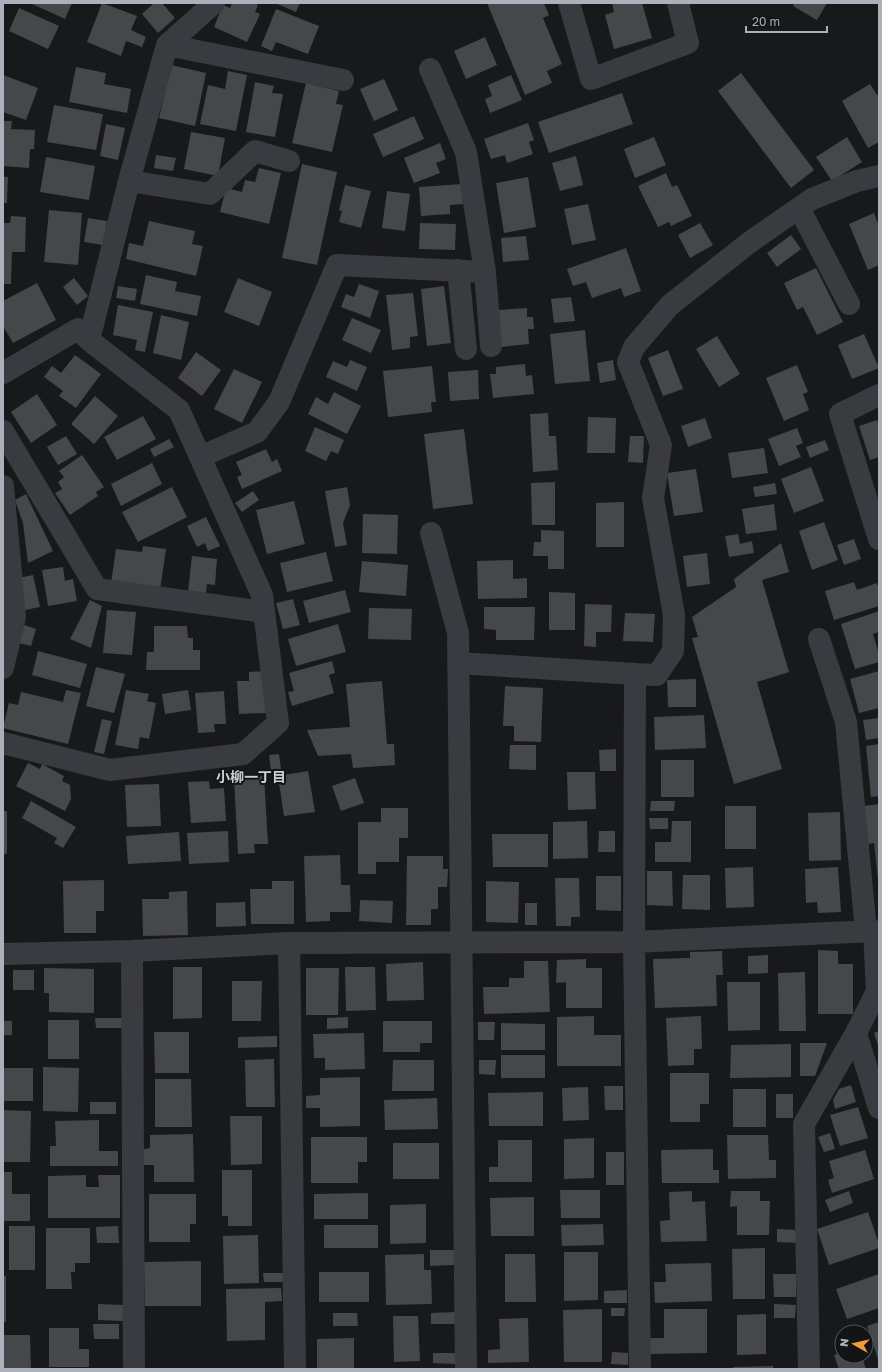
<svg xmlns="http://www.w3.org/2000/svg" width="882" height="1372" viewBox="0 0 882 1372" font-family="'Golos Text','Noto Sans JP',sans-serif">
<style>
.building{fill:#45474b}
.lines{fill:none;stroke-linecap:round;stroke-linejoin:round}
.minor{stroke:#393b40;stroke-width:22}
.labels{text-anchor:middle;stroke-width:4;stroke-linejoin:round;paint-order:stroke}
.neighbourhood-label{font-size:14px;font-weight:bold;fill:#ccd0d6;stroke:#131416}
</style>
<rect width="100%" height="100%" fill="#18191b"/>
<!-- building -->
<path class="building" d="M30,3H72L65,19Z
M102,3L137,16L131,30L146,37L142,47L126,41L121,56L87,42Z
M154,3H162L175,18L158,33L142,14Z
M232,3H255L258,5L255,12L260,14L247,42L214,27L223,5L230,8Z
M275,3H300L296,12Z
M487,3H544L549,15L543,18L562,64L547,71L552,83L525,95Z
M612,3H642L652,38L614,49L605,15L614,12Z
M794,3H827L817,20L793,6Z
M19,8L59,26L48,49L9,31Z
M276,9L319,26L308,54L276,42L272,51L261,46Z
M485,37L497,65L466,79L454,51Z
M171,65L206,73L195,126L159,118Z
M76,67L106,73L104,84L131,89L127,113L69,102Z
M228,71L247,75L236,131L200,124L208,85L225,89Z
M741,73L814,170L791,188L718,91Z
M3,75L38,88L26,120L3,112Z
M511,75L522,100L490,113L485,99L492,96L488,85Z
M384,79L398,110L374,121L360,89Z
M255,82L274,86L272,93L283,94L275,137L246,132Z
M306,83L339,91L336,104L343,105L332,152L292,143Z
M870,84L877,95L879,94V142L868,148L842,101Z
M622,93L633,124L549,153L538,122Z
M54,105L103,114L96,150L47,142Z
M414,116L424,139L383,157L373,134Z
M3,121H12L11,129L35,130L34,149H30L29,168L3,166Z
M528,123L534,140L529,142L533,154L507,163L505,155L491,159L484,139Z
M106,124L125,128L118,160L100,156Z
M191,132L225,138L218,176L184,169Z
M654,137L666,165L635,178L624,149Z
M847,137L862,162L832,181L816,157Z
M440,143L446,159L436,163L440,173L414,183L404,158Z
M156,155L176,158L173,171L154,168Z
M576,156L583,185L560,191L552,163Z
M46,157L95,166L89,200L40,192Z
M302,164L337,172L317,265L282,258Z
M259,168L281,173L269,224L220,212L226,188L242,192L245,180L255,182Z
M666,173L672,187L677,185L692,216L671,226L669,222L658,227L638,186Z
M3,177H8L7,203H3Z
M528,177L536,227L504,233L496,183Z
M462,184L463,204L450,205V214L421,216L419,187Z
M345,185L371,191L361,228L339,222L342,211L339,210Z
M387,191L410,194L405,231L382,228Z
M588,204L596,240L572,245L564,209Z
M49,210L82,213L78,265L44,262Z
M874,213L879,226V265L868,270L849,224Z
M11,216L26,217L25,252H12L11,284H3V223H10Z
M88,218L107,221L103,245L84,242Z
M149,221L195,231L192,244L203,246L196,276L126,259L129,243L143,246Z
M420,223L456,224L455,250L419,249Z
M700,223L713,245L690,258L678,235Z
M791,235L801,249L777,267L767,253Z
M526,236L529,260L503,262L501,238Z
M626,248L641,291L624,297L621,288L592,298L586,282L573,286L567,269Z
M816,268L843,322L817,335L803,307L797,310L784,283Z
M146,275L177,282L175,291L201,296L197,316L140,304Z
M74,278L88,296L77,305L63,287Z
M238,278L272,292L259,326L224,312Z
M37,283L56,320L13,343L3,326V301Z
M359,284L379,291L370,318L341,307L346,294L354,297Z
M118,286L137,289L135,301L116,298Z
M444,286L451,343L427,346L421,289Z
M413,293L418,336L410,337V348L392,350L386,295Z
M571,297L575,321L554,323L551,299Z
M118,305L153,312L145,352L135,350L137,340L113,335Z
M527,308V317H533L534,329H528L529,344L501,347L498,310Z
M161,315L189,322L181,360L153,353Z
M352,318L381,330L371,353L342,340Z
M585,330L590,381L555,384L550,334Z
M864,334L879,368L852,379L838,345Z
M717,336L740,374L719,387L696,349Z
M668,350L683,389L663,396L648,358Z
M196,352L221,370L202,396L178,378Z
M75,355L101,374L76,408L59,396L63,391L44,377L52,366L61,373Z
M350,360L367,367L357,391L326,377L333,361L347,367Z
M613,360L616,380L600,383L597,363Z
M525,364L526,376L532,375L534,394L493,398L490,374H496V367Z
M797,365L808,392L803,394L809,410L784,421L766,378Z
M432,366L436,402H431L432,412L388,417L383,371Z
M234,369L262,382L242,423L214,409Z
M478,370L479,399L450,401L448,372Z
M334,392L361,406L347,434L308,414L316,397L328,404Z
M37,394L57,425L31,443L11,412Z
M95,396L118,416L94,444L71,424Z
M548,413L549,436H556L558,470L533,472L530,414Z
M143,416L156,439L117,460L104,437Z
M588,417L616,418L615,453H587Z
M705,418L712,438L688,447L681,426Z
M877,420L879,426V457L870,460L859,426Z
M315,427L344,440L338,454L331,451L326,461L305,451Z
M797,428L803,443L796,446L801,457L779,466L768,439Z
M464,429L473,504L433,509L424,434Z
M66,436L77,454L58,465L47,447Z
M630,436H644L643,463L628,462Z
M169,439L174,447L154,457L150,449Z
M825,440L829,450L810,458L806,447Z
M764,448L768,473L732,478L728,453Z
M266,449L272,462L277,459L282,471L242,489L237,477L242,475L236,462Z
M82,455L104,487L96,492L98,496L70,515L55,493L62,489L58,482L64,477L59,471Z
M152,463L162,484L121,506L111,484Z
M811,467L824,501L794,513L781,479Z
M696,469L703,512L674,516L667,473Z
M555,482V525H532L531,483Z
M775,483L777,494L755,497L753,487Z
M172,487L187,517L138,542L122,512Z
M347,487L350,505L343,523L347,545L335,547L325,491Z
M253,491L259,500L242,512L235,503Z
M26,494L53,551L28,563L23,523L15,500Z
M294,501L305,544L267,554L256,510Z
M624,502V547H596V503Z
M774,504L777,530L746,534L742,509Z
M363,514L398,515L397,554L362,553Z
M206,517L220,546L208,551L205,543L197,547L187,526Z
M824,522L838,560L812,570L799,531Z
M541,530L564,531V569H548V556H533L534,542H541Z
M738,534L740,544L752,541L754,553L729,557L725,536Z
M854,539L861,559L844,565L837,545Z
M781,543L789,572L762,580L789,672L757,682L782,769L734,784L692,638L698,637L692,617L736,587L734,579Z
M143,546L166,549L160,590L111,583L116,549L142,552Z
M326,552L333,581L287,592L280,563Z
M707,553L710,584L687,587L683,556Z
M192,556L217,559L215,585L207,584L206,593L188,591Z
M513,560V579L527,578V598L478,599L477,561Z
M362,561L408,565L406,596L359,592Z
M63,567L65,581L73,579L77,601L48,606L42,570Z
M33,575L40,607L25,610L19,578Z
M854,582L857,590L877,583L879,591V606L834,620L825,591Z
M345,590L351,612L309,623L303,601Z
M549,592L575,593V630H549Z
M293,599L300,625L283,629L276,603Z
M90,600L102,606L91,648L70,639Z
M585,604L612,605L611,632H596V647L584,646Z
M484,607H535L534,640H496V630L484,629Z
M369,608L412,609L411,640L368,639Z
M107,610L136,612L132,655L103,653Z
M879,611V632L873,634L879,654V662L855,669L841,624Z
M625,613L655,614L653,642L623,641Z
M338,624L346,652L296,666L288,639Z
M24,625L36,629L31,646L19,643Z
M154,626H187L188,638H193V650H200V670H146L147,652H154Z
M38,651L87,664L80,688L32,675Z
M332,661L335,673L329,675L334,693L292,706L288,692L294,691L289,673Z
M96,667L125,674L114,713L86,706Z
M264,671L266,713L239,714L237,681H249V672Z
M879,671V708L859,713L850,679Z
M696,679V707H668L667,680Z
M382,681L387,744H394L395,765L353,768L351,754L318,756L307,730L350,727L346,684Z
M505,686L543,688L541,742L514,741V726H503Z
M66,690L81,693L68,744L3,728L9,703L18,705L21,692L63,702Z
M126,690L149,694L147,701L156,703L149,739L140,737L138,749L115,745Z
M188,690L191,710L165,714L162,694Z
M224,691L226,724H214L215,732L198,733L195,693Z
M704,715L706,748L655,750L654,717Z
M879,718V738L866,740L863,720Z
M102,719L112,721L104,754L94,752Z
M879,744V796L871,797L866,746Z
M510,745H536V770L509,769Z
M616,749V771H600L599,750Z
M279,754L281,769L271,770L269,755Z
M661,760H694V797H661Z
M28,763L40,769L42,764L64,776L62,781L70,785L71,799L65,811L16,786Z
M308,771L315,812L284,816L278,776Z
M567,772H595L596,809L568,810Z
M264,776L268,844H254L255,853L238,854L234,778Z
M355,778L364,803L341,811L332,786Z
M209,781L210,789L224,788L226,821L191,823L188,782Z
M159,784L161,826L127,827L125,785Z
M31,801L76,827L63,848L54,843L57,838L22,818Z
M651,801H675L674,811H650Z
M879,804V880H878L874,843L868,844L864,806Z
M725,806H756V849H725Z
M381,808H408V838H399V862H376V874H358V822H381Z
M3,811H7V854H3Z
M840,812L841,860L809,861L808,813Z
M649,818H668V829H650Z
M587,821L588,858L553,859V822Z
M672,821H691V862H655V842H671Z
M228,831L229,862L189,864L187,833Z
M599,831H615V852H598Z
M179,832L181,861L128,864L126,836Z
M492,834H548V867H493Z
M340,855L341,885H350L351,912H330V921L306,922L304,856Z
M407,856H443V869H448L447,887H438V909H431V925H406Z
M753,867L754,907L726,908L725,868Z
M838,867L841,912L818,913L817,902L806,903L805,869Z
M647,871H672L673,906L647,905Z
M683,875H710V910L682,909Z
M596,876H621V911L596,910Z
M555,878H579L580,917H571V926H556Z
M104,880V911H96V933H64L63,881Z
M272,881H294V924H251L250,889H272Z
M486,881L519,882L518,923L486,922Z
M187,891L188,935L143,936L142,899H169V892Z
M360,900L393,901L392,923L359,921Z
M245,902L246,926L216,927V903Z
M525,903H537V925H525Z
M818,950L838,951V964H853V1014H818Z
M722,951L723,975H716L717,1006L655,1008L653,959L690,958V952Z
M768,955V973L748,974V956Z
M586,959V968H602V1008H566V982L556,983L557,960Z
M524,961H548L550,1012L484,1014L483,987H509V978H524Z
M423,962L424,1000L387,1001L386,964Z
M173,967H202V1018L173,1019Z
M345,967H375L376,1010L346,1011Z
M44,968L94,969V1013L49,1012V993H44Z
M306,968H339L338,1015H306Z
M13,970H34V990H13Z
M805,972L806,1031H779L778,973Z
M232,981H262L261,1021H232Z
M727,982H760V1030L728,1031Z
M594,1016V1035H621V1066H557V1017Z
M701,1016L702,1049H694V1065L668,1066L666,1018Z
M348,1017V1028L327,1029V1018Z
M95,1018H122V1028H96Z
M48,1020H79V1059H48Z
M3,1021H12V1035H3Z
M383,1021H432V1043H420V1052H383Z
M478,1022H495L494,1040H478Z
M501,1023L545,1024V1050H501Z
M879,1031V1048L874,1033Z
M154,1032H189V1073H155Z
M364,1033L365,1069L325,1070V1058H314L313,1034Z
M277,1036V1047L238,1048V1037Z
M800,1043H827L815,1076H800Z
M791,1044V1077L730,1078L731,1045Z
M501,1055H545V1078H501Z
M274,1059L275,1107H246L245,1060Z
M393,1060H434V1091H392Z
M479,1060H496L495,1075L479,1074Z
M43,1067L79,1068L78,1112L43,1111Z
M3,1068H33V1101H3Z
M670,1073H709V1104H700V1122H670Z
M360,1077V1126L320,1127V1108H306V1096L320,1095V1078Z
M155,1079H191L192,1127H155Z
M851,1085L856,1102L835,1109L833,1100L839,1089Z
M604,1086H623V1110H605Z
M588,1087L589,1120L563,1121L562,1088Z
M733,1089H766V1127H733Z
M543,1092V1126H489L488,1093Z
M776,1094H793V1118H776Z
M437,1098L438,1129L385,1130L384,1100Z
M90,1102H116V1114H90Z
M858,1107L868,1138L840,1146L830,1115Z
M3,1110L31,1111L30,1162H3Z
M230,1116H262V1164L231,1165Z
M99,1120V1151H118V1166H50V1146H56L55,1121Z
M830,1133L835,1149L824,1152L818,1137Z
M193,1134L194,1182H154V1165H144V1149L150,1148V1135Z
M727,1135H768L769,1160H776V1178L728,1179Z
M311,1137H367V1162H358V1183H311Z
M594,1138V1178L564,1179V1139Z
M498,1140H532V1182H489V1167H498Z
M393,1143H439V1179H393Z
M713,1149V1170H719V1183H662L661,1150Z
M865,1150L874,1179L832,1193L828,1180L834,1178L829,1161Z
M606,1152H624V1185H606Z
M222,1170H252V1226H228V1216H222Z
M3,1172H12V1194H30V1221H3Z
M86,1175V1187H99L98,1175H120V1218H48V1176Z
M560,1190H600V1218H561Z
M692,1191V1202L705,1201L707,1241L661,1242L660,1221L670,1220L669,1192Z
M731,1191H760V1201H770L769,1235H737V1206L730,1207Z
M849,1191L853,1203L830,1212L825,1200Z
M368,1193V1219H314V1194Z
M149,1194H196V1224H190V1242H149Z
M534,1197V1236H491L490,1198Z
M426,1204V1243L390,1244V1205Z
M868,1212L879,1244V1248L829,1265L817,1229Z
M603,1224L604,1245L562,1246L561,1225Z
M324,1225H378V1248H324Z
M9,1226H35V1270H9Z
M118,1226L119,1243H97L96,1227Z
M46,1228H90V1263H75V1272H71L72,1289H46Z
M777,1229L799,1230V1243L777,1242Z
M258,1235L259,1283L224,1284L223,1236Z
M765,1248V1299H733L732,1249Z
M430,1250H454V1265L430,1266Z
M564,1252H598V1300L564,1301Z
M424,1254V1270H431L432,1304L386,1305L385,1255Z
M505,1254H535L536,1302H505Z
M201,1261V1306H145L144,1262Z
M711,1263L712,1301L655,1303L654,1282H666L665,1264Z
M319,1272H369V1302H319Z
M263,1273H283V1282H264Z
M773,1274H796V1297H774Z
M879,1274V1308L847,1319L836,1289Z
M3,1276H6V1322H3Z
M281,1288L282,1301L265,1302V1340L227,1341L226,1289Z
M627,1290V1303H604V1291Z
M98,1304L123,1305V1321L98,1320Z
M774,1304L796,1305L795,1318H774Z
M611,1308H625L624,1316H611Z
M602,1309V1362H564L563,1310Z
M664,1309H707V1353L650,1354L649,1338H664Z
M455,1312V1324H431V1313Z
M333,1313H357L358,1326H333Z
M766,1314V1354L737,1355V1315Z
M393,1316H418L420,1361L394,1362Z
M528,1318L529,1362L488,1363V1350L500,1349L499,1319Z
M879,1322V1362L867,1326Z
M93,1324H119V1339H94Z
M49,1328H79V1349H89V1367H49Z
M3,1335H30L31,1368H3Z
M354,1338V1369H317V1339Z
M612,1352L628,1353V1365L611,1364Z
M842,1352V1356H862L866,1369H839L834,1355Z
M433,1353H455V1364L433,1363Z
M773,1366V1369H733V1367Z"/>
<g class="lines">
<!-- minor -->
<path class="minor" d="M569,3L591,79L688,43L678,3
M167,45L343,80
M129,181L210,194L255,151L289,161
M799,208L849,304
M458,270L466,349
M485,272L491,346
M89,340L129,181L167,45L214,3
M3,373L78,329L89,340L179,410L262,595L278,723L243,754L110,770L3,743
M879,395L840,414L879,539
M3,431L97,589L264,612
M200,457L257,432L279,402L337,265L485,272L466,152L430,69
M3,486L15,617L3,668
M431,533L458,633L466,1369
M819,639L846,722L866,931
M458,663L635,674
M289,943L295,1369
M132,951L134,1369
M3,954L132,951L289,943L634,942L874,931L877,991L856,1033L804,1124L809,1369
M856,1033L879,1108
M640,1369L634,942L635,674L657,675L673,651L674,615L653,498L661,445L628,362L634,347L670,305L750,242L812,199L857,181L879,176"/>
</g>
<g class="labels">
<!-- neighbourhood labels -->
<g class="neighbourhood-label">
<text x="251" y="782">小柳一丁目</text>
</g>
</g>
<!-- border -->
<rect width="882" height="1372" fill="none" stroke="#abb1ba" stroke-width="8"/>
<!-- north arrow -->
<g transform="translate(854 1344) rotate(278)"><circle r="19" fill="#131416" stroke="#505358"/>
<path d="M0-3L7 15L0 10L-7 15Z" fill="#f29c39"/>
<text y="-6" font-size="11" font-weight="bold" text-anchor="middle" fill="#abb1ba">N</text>
</g>
<!-- scale -->
<path d="M746 26v6h81v-6" fill="none" stroke="#abb1ba" stroke-width="2"/>
<text x="752" y="26" font-size="12" fill="#abb1ba" stroke="#131416" stroke-width="3" paint-order="stroke">20 m</text>
</svg>
